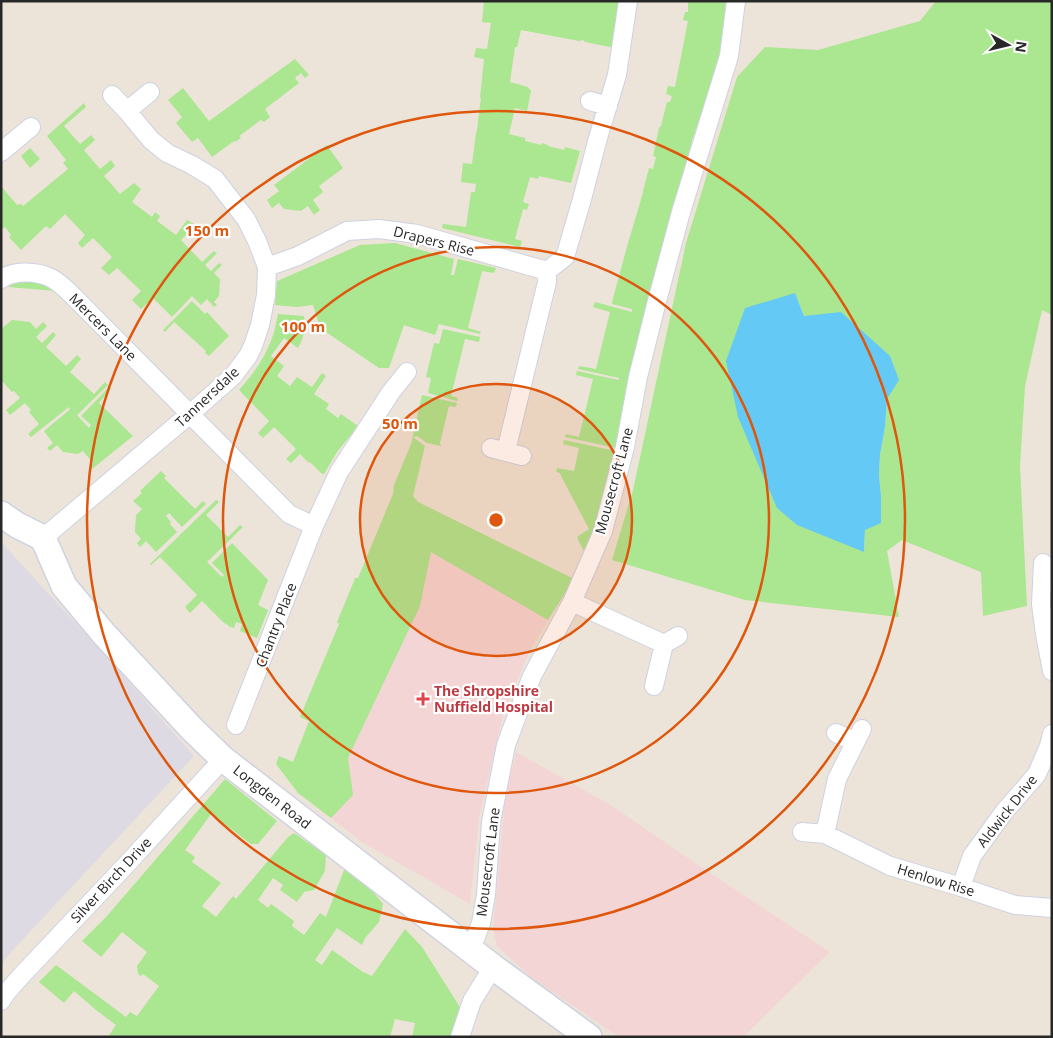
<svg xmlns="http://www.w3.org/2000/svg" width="1053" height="1038" viewBox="0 0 1053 1038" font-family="'Open Sans',sans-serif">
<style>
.industrial{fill:#dddae3}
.medical{fill:#f4d5d5}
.green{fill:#abe691;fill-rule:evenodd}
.water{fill:#64c9f5}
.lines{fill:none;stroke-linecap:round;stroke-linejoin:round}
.street-casing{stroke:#ced1e2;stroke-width:20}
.secondary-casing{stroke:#ced1e2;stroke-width:28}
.street{stroke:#fff;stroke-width:18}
.secondary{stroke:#fff;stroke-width:25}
.ring{fill:none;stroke:#de570d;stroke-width:2.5}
.health-dot{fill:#e0444e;stroke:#fff;stroke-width:2}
.labels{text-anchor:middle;stroke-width:4.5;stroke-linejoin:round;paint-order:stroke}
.street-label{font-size:14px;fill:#282828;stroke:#fff}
.health-label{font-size:14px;font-weight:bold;fill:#be3a42;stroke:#fff;text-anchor:start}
.centre{fill:#de570d;stroke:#fff;stroke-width:2.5}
.ring-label{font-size:15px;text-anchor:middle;font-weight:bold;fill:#de570d;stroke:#fff;stroke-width:4.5;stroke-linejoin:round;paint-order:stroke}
</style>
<rect width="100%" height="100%" fill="#ece4d8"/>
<!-- industrial -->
<path class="industrial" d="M1,542L101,651L194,756L11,952L1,965Z"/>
<!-- medical -->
<path class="medical" d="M418,502L574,579L532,646L504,711L479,818L470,904L362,842L298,793Z
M516,752L609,804L701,867L830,952L743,1037H619L532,978L497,946L493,929L505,798Z"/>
<!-- green -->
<path class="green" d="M484,1H621L615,48L585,42L583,40L579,41L521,30L517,47H515L510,82L528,87L531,91L527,111L515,108L509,134L525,138V141L541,145L542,143L548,145V146L564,150L565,147L580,151L571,183L539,176L538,179L530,177L523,202L529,204L527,210L523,209L515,239L522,241L520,247L442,228L443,224L466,227L471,192H475L476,184L461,182L463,163L472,164L476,133L477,130L481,98H480L484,59L474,57L476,48L487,49L491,23L482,22Z
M688,1H726L719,60L715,77L693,137L628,382L616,448L565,437L566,434L579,437L593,379L576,375L577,371L619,380V378L578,369L579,366L596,369L610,312L593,307L595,302L632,312V309L612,304V302L628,243L640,203L649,168L653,169L656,157L653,156L659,128L661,126L667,102H670L672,96L666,94L668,86L675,87L688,21L683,20L685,12H688Z
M936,1H1052V315L1042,310L1025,386L1020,466L1027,606L983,616L981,572L902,540L887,551L899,617L745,600L612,560L633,490L686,243L737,77L765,47L818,50L920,21ZM795,293L804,316L887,399L885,427L880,455L879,474L881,496L865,530L864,552Z
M295,59L309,75L305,78L301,73L295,78L299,83L265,109L270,117L264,122L261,120L239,136L241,138L235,142L234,141L212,157L198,138L192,142L176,123L182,117L168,100L183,88L209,121Z
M84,103L86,107L64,126L80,144L91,135L95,140L84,150L100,169L111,160L115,166L104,176L120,194L134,183L141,189L132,202L152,217L155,212L160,216L157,221L176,235L187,220L196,225L181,240L202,262L214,251L217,253L205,265L211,271L219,263L222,265L214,273L220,279L219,296L214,302L217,305L214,307L207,299L201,305L192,296L172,317L153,298L141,309L132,300L141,291L117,268L109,275L101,268L112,257L93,238L82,248L78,243L85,235L65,214L50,229L46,226L21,250L9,237L11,235L5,227L1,230V186L17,205L21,204L23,206L68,169L63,163L66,160L47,136Z
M327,145L343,168L319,186L323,192L313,200L320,210L314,215L308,206L301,211L284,209L279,203L272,208L267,200L279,191L274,185Z
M30,148L40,159L30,168L21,156Z
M395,243L454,259L451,275H454L458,259L496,268L494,273L482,271L468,328L481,332L480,334L439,324L435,335L404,325L389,368H379L320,328L313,305L297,307L275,305L277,281L360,245Z
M32,281L49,287L56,291L8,287L13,284Z
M192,301L205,314L207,312L229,336L209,356L205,353L206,351L174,322L165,332L163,330Z
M278,314L304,316C306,329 304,337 298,348L284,338L271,356L284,366L277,376L290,386L297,377L312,387L322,373L326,376L314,394L329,404L326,409L338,418L341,414L358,426L337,452L324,474L321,473L310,462L309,463L300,454L291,463L286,459L296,449L274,427L263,438L258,433L269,421L239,390C253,374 265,358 272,338C275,331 276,322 278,314Z
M12,320L30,322L36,329L43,322L47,326L36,337L42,343L53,332L56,335L46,347L66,366L77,355L81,359L70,372L94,394L105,382L108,385L77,415L89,428L91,425L81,416L109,387L111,389L99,403L133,436L92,469L89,467L93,463L83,451L78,454L63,452L57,445L50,451L47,448L53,443L44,431L68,411L70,409L69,407L31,437L28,434L39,424L29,412L31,410L25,403L10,415L6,410L20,398L14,391L12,392L1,380V329Z
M443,329L480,337L479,342L465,339L451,396L458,398L457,401L428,393L431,378L426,377L434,343L439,344Z
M422,395L457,403L456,407L449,406L440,443L441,446L427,443L417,436L413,437L425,446L413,496L418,502L574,579L548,620L431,552L420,606L348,758L353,795L331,818L298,793L276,764L279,756L293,762L309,721L300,717L339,624L337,622L354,581L355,578H358L393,494L394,485L411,444Z
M564,440L616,451L610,484L590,542L583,550L577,537L589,529L561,476L560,473L556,472L557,468L574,471L579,448L563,444Z
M161,471L166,476L164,478L195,509L203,501L206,504L182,527L169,513L166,516L171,522L170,524L177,532L156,552L146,541L140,547L137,543L141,539L135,532L136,515L142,509L133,501L142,493L140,491Z
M216,500L219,502L206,515L228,537L240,525L243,527L207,562L222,577L224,575L212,563L232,543L268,580L258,605L268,610L257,638L240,631L242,624L236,622L234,628L228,626V625L224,623L202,601L190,613L185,607L197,595L160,557L151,565L150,564Z
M225,779L277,821L258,844H251L211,814L185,850L195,857L192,862L221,883L202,906L216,917L233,896L236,899L288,837L294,833L326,855L325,871L314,890L304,892L297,902L280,890L283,885L273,878L258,900L268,908L271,904L294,921L292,926L304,935L320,913L326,917L344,870L365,882L383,904L379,922L365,938L362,945L337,928L315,960L322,965L332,950L363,972L372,976L405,929L422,947L461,1009L453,1037H412L415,1023L395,1019L390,1037H108L116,1025L96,1010L74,991L64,1003L39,982L56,965L126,1017L130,1012L137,1016L159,986L143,974L141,976L138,974L137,966L147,952L122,932L101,957L82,941L107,916Z"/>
<!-- water -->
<path class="water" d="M795,293L804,316L841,312L890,356L899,380L887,399L885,427L880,455L879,474L881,496V523L865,530L864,552L797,525L777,508L738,417L726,361L745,308Z"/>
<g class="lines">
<defs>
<path id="street" d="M590,101L608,106
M127,111L150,92
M1,152L31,127
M267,267L298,256L347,231L379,229L417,234L547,271
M1,279C14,270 37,271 51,278C61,283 70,293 78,301L289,514L314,526
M491,448L522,456
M506,451L547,282V271L565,257L582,199L598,138L617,75L628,1
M43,538L190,414L233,376L248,356L253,346L260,325L266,295L267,267L257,241L246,219L215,179L192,165L167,153L151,140L127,111L112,95
M1043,563L1041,604L1045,634L1052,671
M572,602L664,644L654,686
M664,644L678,636
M236,725L314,526L339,472L391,392L407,372
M862,729L837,779L825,834L890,866L961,887L1015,905L1052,908
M836,733L855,742
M802,832L825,834
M961,887L972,856L1004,812L1037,774L1049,746L1052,734
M471,950L481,923L486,895L491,822L506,745L532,676L572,602L603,531L625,447L638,377L657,301L681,212L729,56L736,1
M1,1001L7,992L21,976L127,864L223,759
M460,1037L472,1001L493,967"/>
<path id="secondary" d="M1,514L17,525L43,538L64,586L104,634L192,729L223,759L493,967L589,1037"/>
</defs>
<!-- street casing -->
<use href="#street" class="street-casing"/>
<!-- secondary casing -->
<use href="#secondary" class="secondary-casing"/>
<!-- street -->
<use href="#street" class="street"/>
<!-- secondary -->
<use href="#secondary" class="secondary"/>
</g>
<!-- distance rings -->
<circle cx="496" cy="520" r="136" fill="#de570d" fill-opacity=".12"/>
<g class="ring">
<circle cx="496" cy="520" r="136"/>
<circle cx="496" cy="520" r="273"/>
<circle cx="496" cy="520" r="409"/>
</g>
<!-- markers -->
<path class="health-dot" d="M420.5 691.5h5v5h5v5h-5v5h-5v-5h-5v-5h5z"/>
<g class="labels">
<!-- street labels -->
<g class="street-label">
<text transform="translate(434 241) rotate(14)" y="5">Drapers Rise</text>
<text transform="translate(103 327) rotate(45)" y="5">Mercers Lane</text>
<text transform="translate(207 397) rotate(-43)" y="5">Tannersdale</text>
<text transform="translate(614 481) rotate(-75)" y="5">Mousecroft Lane</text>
<text transform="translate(276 625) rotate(-69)" y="5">Chantry Place</text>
<text transform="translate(272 797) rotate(38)" y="5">Longden Road</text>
<text transform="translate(1007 811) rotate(-52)" y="5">Aldwick Drive</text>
<text transform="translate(488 862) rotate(-83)" y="5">Mousecroft Lane</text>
<text transform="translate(111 880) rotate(-47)" y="5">Silver Birch Drive</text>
<text transform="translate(936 880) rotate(17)" y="5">Henlow Rise</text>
</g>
<!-- health labels -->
<g class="health-label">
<text x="434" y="696">The Shropshire<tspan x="434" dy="16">Nuffield Hospital</tspan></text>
</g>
</g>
<circle cx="496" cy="520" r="8" class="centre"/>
<g class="ring-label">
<text x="207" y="236">150 m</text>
<text x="303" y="332">100 m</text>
<text x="400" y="429">50 m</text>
</g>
<!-- border -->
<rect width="1053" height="1038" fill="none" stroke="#282828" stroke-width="5"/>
<!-- north arrow -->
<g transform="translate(1008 45) rotate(98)" stroke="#ffffff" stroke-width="4" paint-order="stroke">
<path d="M0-4L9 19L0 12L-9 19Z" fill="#282828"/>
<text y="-8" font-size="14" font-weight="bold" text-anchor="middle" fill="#282828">N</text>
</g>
</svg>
